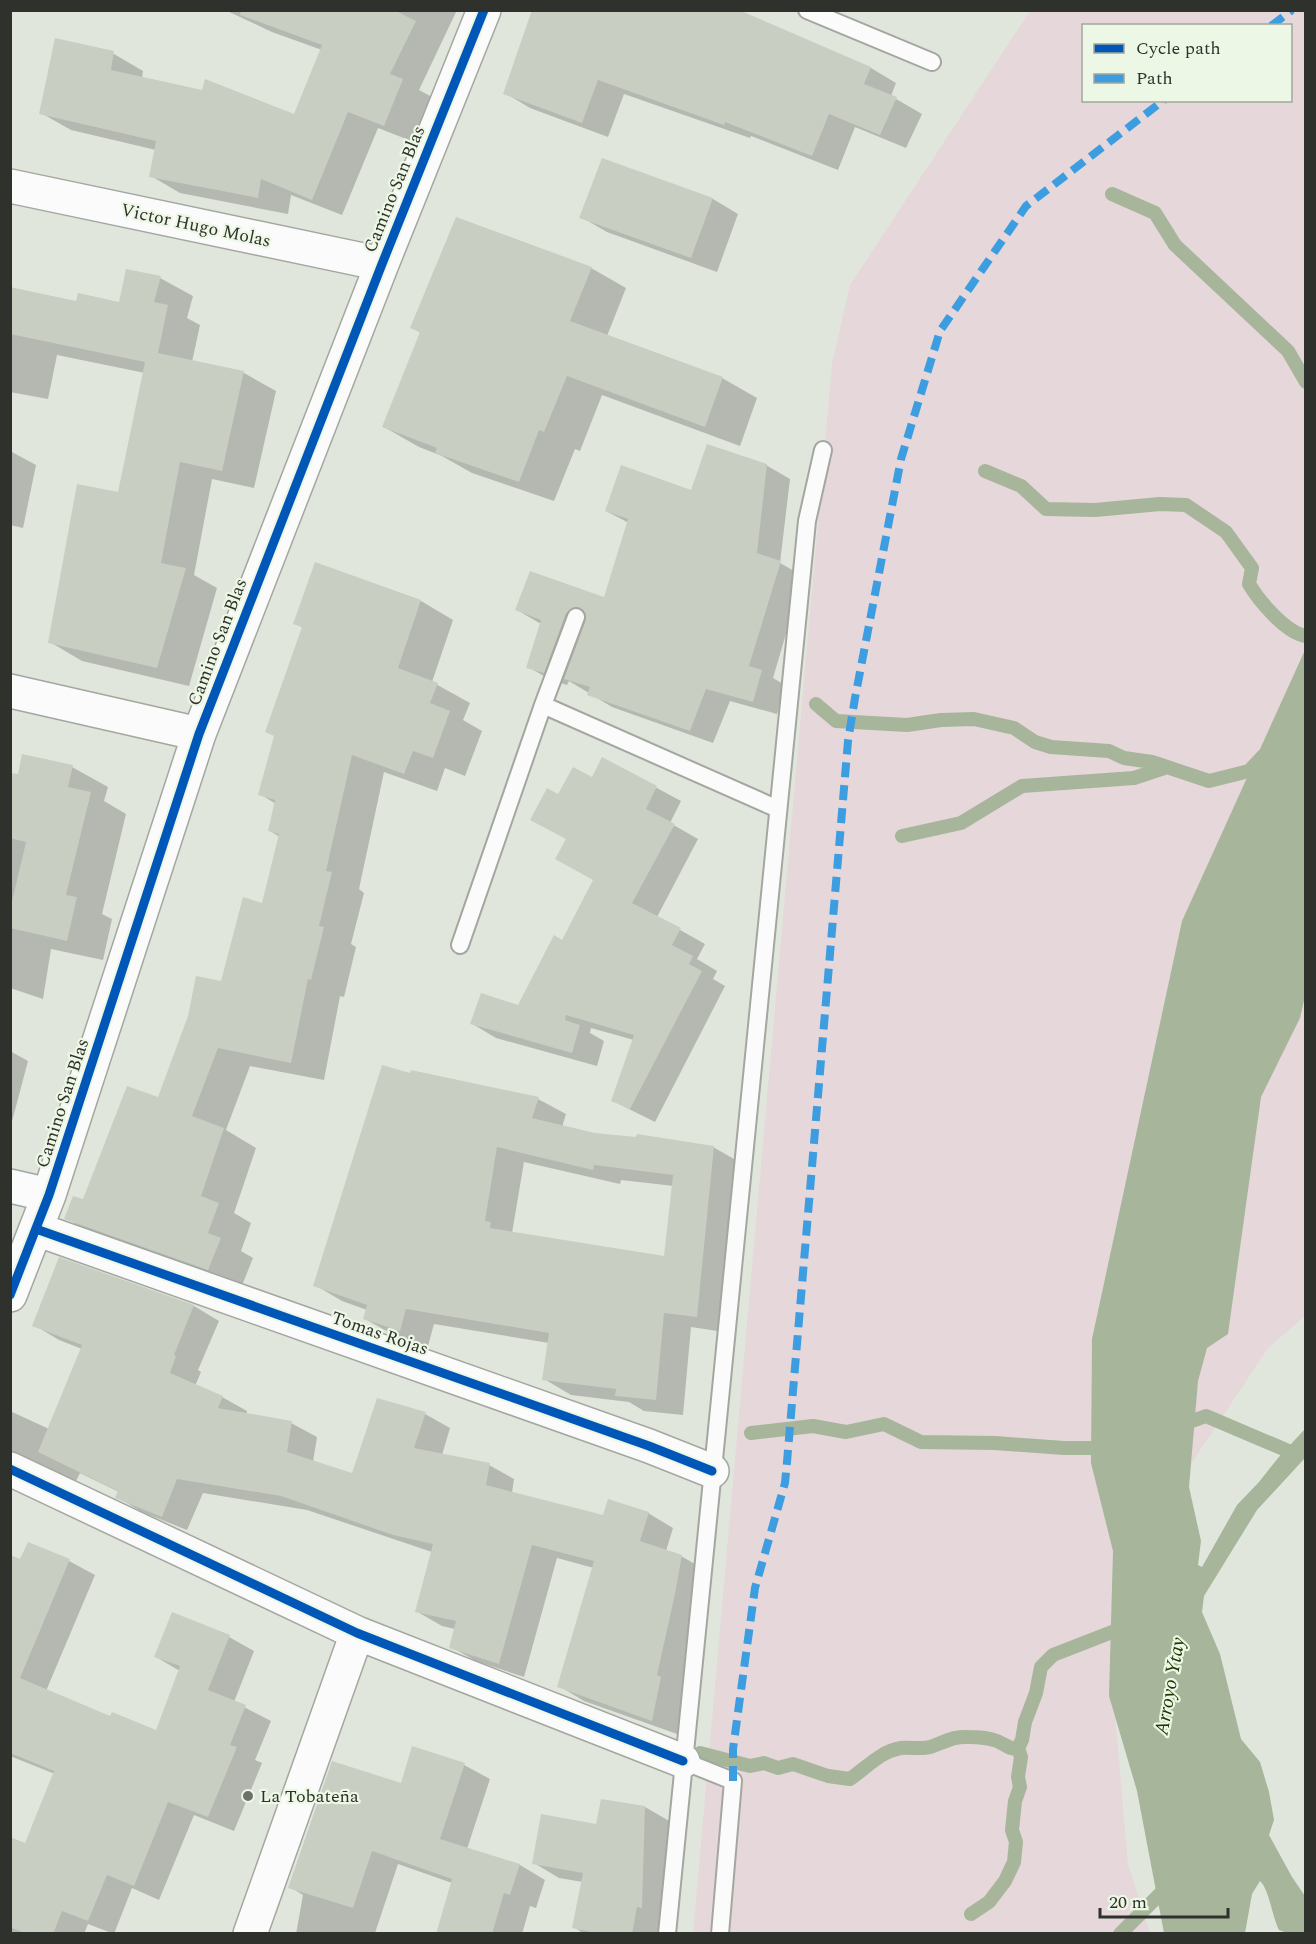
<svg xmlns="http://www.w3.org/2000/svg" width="1316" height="1944" viewBox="0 0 1316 1944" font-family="Spectral,serif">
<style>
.green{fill:#e5d7da;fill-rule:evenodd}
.water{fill:#a7b59a}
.shadow{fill:#0003;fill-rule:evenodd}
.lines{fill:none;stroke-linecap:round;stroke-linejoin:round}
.stream{stroke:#a7b59a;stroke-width:14}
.building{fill:#c8cec2;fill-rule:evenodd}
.service-casing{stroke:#a3a7a0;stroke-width:20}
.minor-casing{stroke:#a3a7a0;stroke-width:36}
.service{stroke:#fafbfa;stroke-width:16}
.minor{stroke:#fafbfa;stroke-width:33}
.quiet{stroke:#3d9de1;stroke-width:8;stroke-dasharray:15 8;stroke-linecap:butt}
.cycleway-casing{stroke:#edf7e5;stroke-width:13}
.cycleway{stroke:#0057b8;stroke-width:9}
.poi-dot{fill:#6d716a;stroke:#edf7e5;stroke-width:2}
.labels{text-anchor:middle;stroke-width:4.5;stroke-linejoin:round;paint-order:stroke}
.street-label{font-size:18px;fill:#2f322c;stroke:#edf7e5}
.poi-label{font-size:18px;fill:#2f322c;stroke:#edf7e5;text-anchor:start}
.water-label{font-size:20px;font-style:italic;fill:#213700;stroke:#edf7e5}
</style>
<rect width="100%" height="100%" fill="#e1e6dc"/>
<!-- green -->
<path class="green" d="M1030,11H1305V1316L1268,1348L1163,1506L1113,1691L1128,1864L1150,1933L693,1934L832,364L850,285ZM1084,26H1290V100H1084Z"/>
<!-- water -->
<path class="water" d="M1305,650V996L1300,1018L1261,1097L1228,1334L1207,1348L1198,1381L1189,1487L1201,1541L1198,1565L1202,1567L1237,1505L1259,1482L1278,1458L1305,1429V1458L1257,1510L1204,1596L1202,1612L1220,1654L1241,1739L1260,1762L1269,1792L1274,1820L1269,1835L1292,1877L1305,1896V1933H1287L1279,1930C1272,1916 1269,1889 1260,1881L1252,1894L1245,1933H1164L1137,1791L1109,1696L1113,1551L1091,1463L1092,1339L1182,921Z"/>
<!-- shadow -->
<path class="shadow" d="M225,10H457L419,90L432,97L414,142L378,128L342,215L291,195L288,214L180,193L151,176L156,150L71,130L41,113L56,41L114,54L143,71L142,78L295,116L322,50L272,32Z
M761,22L871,68L896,83L891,96L922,114L906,148L855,127L838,170L751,136L750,138L624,94L608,137L530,108L505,93Z
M603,160L713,199L738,214L717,272L607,232L581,217Z
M591,268L626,288L607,336L722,378L757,398L740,446L602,395L580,451L575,449L554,501L472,473L442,456L419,447L384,427L421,333L412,328Z
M160,278L193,296L187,318L200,325L192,362L244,373L276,391L254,488L212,479L194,575L217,588L189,686L82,661L50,642L119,494L145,373L57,355L48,399L10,392V288L77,303H120Z
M10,451L36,465L23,528L10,525Z
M766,465L790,479L780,563L803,576L773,678L785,685L777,714L730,701L713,743L612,707L569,681L567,685L551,680L528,667L541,624L517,610L605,599L629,523L606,511L691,492Z
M316,564L421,601L453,620L432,682L470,703L463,720L482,731L465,776L445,768L437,791L384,772L359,889L364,893L351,944L356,947L344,997L340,996L324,1080L250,1066L226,1130L256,1148L234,1213L251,1223L241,1251L253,1258L241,1288L98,1237L66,1218L84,1201L159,1099L263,905L280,837L270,831L276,804L260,794L303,628L295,623Z
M603,759L681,801L670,823L698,839L657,917L705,944L697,959L717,971L713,979L725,986L655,1122L613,1101L634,1040L591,1028L590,1033L604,1041L597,1066L496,1038L471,1023L519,1007L563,942L595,880L568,840L559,796L593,779Z
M72,767L108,787L104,801L126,814L102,914L112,919L103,960L51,949L43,999L10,988V774L19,776Z
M10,1051L28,1061L10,1129Z
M411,1075L538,1099L566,1114L562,1127L594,1134L713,1147L741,1163L724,1332L691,1327L683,1415L644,1411L629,1402L571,1395L544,1379L549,1343L434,1324L428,1346L392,1334L365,1319L367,1310L342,1301L315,1285ZM524,1162L620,1184L621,1180L674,1186L665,1258L512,1233Z
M60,1259L194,1306L219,1321L198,1370L201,1372L195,1386L222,1397L247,1411L246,1415L291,1423L317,1437L313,1462L353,1475L425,1414L450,1428L442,1455L489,1465L514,1479L512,1493L604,1517L648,1513L673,1528L666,1551L681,1556L707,1571L700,1609L682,1690L685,1693L677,1734L584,1701L559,1686L594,1568L557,1558L524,1677L476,1661L451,1647L455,1629L442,1626L416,1611L432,1552L307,1510L203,1493L187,1530L142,1512L117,1497L119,1492L80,1473L75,1483L10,1462V1411L49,1429L82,1349L59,1340L34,1325Z
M28,1544L69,1561L95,1575L46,1691L111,1718L157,1732L180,1671L156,1657L229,1637L254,1651L234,1702L271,1721L255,1760L262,1763L234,1831L194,1815L159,1900L132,1888L114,1934L88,1924L84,1934H10V1839L26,1844L55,1774L10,1756V1556L21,1561Z
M464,1765L490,1779L467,1849L520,1865L545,1880L536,1908L530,1906L522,1934H438L452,1883L398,1864L375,1933L377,1934H296L303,1895L290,1887L402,1784Z
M602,1801L645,1807L671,1822L660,1934H584L574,1927L583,1882L559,1878L534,1863L597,1826Z"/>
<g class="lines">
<!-- stream -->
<path class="stream" d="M1112,194L1155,213L1175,245L1288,351L1306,382
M985,471L1021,486L1046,509L1095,510L1160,504L1186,505L1226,532L1252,568L1249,584C1259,601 1286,633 1306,636
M816,704L836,721L907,725L941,720L974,719L1014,728L1035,742L1051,747L1109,751L1124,758L1152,762L1167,767
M902,836L961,823L1022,786L1134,778L1167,767L1209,781L1249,771L1264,755
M1178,1426L1206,1416L1293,1453
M751,1433L813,1426L846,1432L884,1424L921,1442L995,1443L1064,1448H1109
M700,1753L750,1766L764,1763L778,1768L793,1764L828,1776L850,1779C866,1768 881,1751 901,1748C912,1747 923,1750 933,1746C947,1741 954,1736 969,1737C978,1737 989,1738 997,1741C1005,1744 1009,1750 1018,1748L1022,1740L1025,1722L1036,1693L1041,1667L1053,1655L1112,1632L1128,1630
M971,1914L989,1902L1005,1881L1014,1862L1016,1842L1012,1830L1015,1801L1020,1787L1018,1777L1021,1757L1018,1748
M1120,1934L1170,1884"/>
</g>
<!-- building -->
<path class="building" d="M241,10H394L416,21L390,74L403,79L384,126L348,112L312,200L261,179L258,198L149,177L156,141L39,114L55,38L114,51L111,70L202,90L205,79L294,114L322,45L240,15Z
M532,10H739L871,67L864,84L897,97L880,135L829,114L812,156L725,122L724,125L598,80L582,123L503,94Z
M602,158L713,198L691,258L579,218Z
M456,217L592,267L570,321L723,377L705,427L567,376L544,432L539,430L519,482L435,453L437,448L382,427L420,332L410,328Z
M126,269L161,276L154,302L168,305L158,353L244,371L222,471L180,462L161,563L186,568L157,668L48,643L77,484L118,492L145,362L10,334V287L76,301L78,293L119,302Z
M707,444L767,464L757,553L781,561L749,666L762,670L753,702L706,689L690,731L587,695L590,687L564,679L586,620L584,611L579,607H574L566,613L544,673L526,668L541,620L515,610L530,571L604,597L628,519L605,511L621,465L691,490Z
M315,562L421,600L398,668L438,683L430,703L450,711L433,758L413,751L404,774L352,755L326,871L332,872L319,926L324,927L311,980L308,979L291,1063L218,1048L192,1116L224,1128L201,1196L219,1203L208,1233L221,1238L208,1270L64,1219L73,1196L83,1199L127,1086L158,1097L188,1016L196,976L221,981L243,897L262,903L279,834L268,831L275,800L258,795L274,736L265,732L302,627L293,624Z
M22,754L73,765L68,787L91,792L66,895L77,897L67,941L10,928V910L26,842L10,838V773L18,774Z
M602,757L657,786L646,809L675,824L632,903L681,928L672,945L693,956L689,964L702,971L630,1109L611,1101L634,1035L566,1015L565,1020L580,1025L572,1053L470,1024L481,993L518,1005L554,935L562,940L593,880L555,859L566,839L530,820L547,788L558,794L573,767L592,777Z
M382,1065L410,1073L411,1070L539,1097L532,1118L595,1133L636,1137L637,1134L714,1146L697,1317L664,1313L656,1400L615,1396L616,1389L542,1380L549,1333L406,1309L400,1331L363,1319L367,1305L313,1286ZM497,1147L593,1170L594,1165L673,1175L664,1256L490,1228L491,1222L485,1221Z
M59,1257L194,1305L174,1355L176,1356L170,1373L223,1396L218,1408L292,1421L287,1452L352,1473L377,1398L426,1412L414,1448L490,1463L486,1485L603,1515L608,1499L649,1512L640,1541L682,1555L675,1594L657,1675L661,1677L652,1721L557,1687L594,1561L532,1545L499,1664L449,1648L456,1621L415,1612L433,1544L393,1535L281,1496L177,1479L162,1517L115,1498L118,1491L38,1452L82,1345L32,1326Z
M28,1542L70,1559L20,1678L110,1716L112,1712L156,1730L180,1666L154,1657L172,1612L230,1635L208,1690L246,1705L230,1745L237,1747L208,1817L168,1802L134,1886L107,1875L88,1921L62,1911L53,1934H27L10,1927V1837L25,1843L54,1771L10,1753V1555L20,1559Z
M412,1746L465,1763L440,1839L520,1864L510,1895L504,1893L492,1934H436L452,1879L372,1851L353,1908L288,1888L332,1761L401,1783Z
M601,1799L645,1806L642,1908L637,1907L632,1934H600L572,1928L583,1873L532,1864L541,1814L596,1824Z"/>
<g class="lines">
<defs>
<path id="service" d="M807,10L932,62
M543,705L778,809
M460,945L543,705L576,617
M683,1761L733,1781L720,1934
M667,1934L807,521L823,450"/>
<path id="minor" d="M10,186L382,264
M10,691L199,734
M10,1186L49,1195
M36,1229L649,1446L712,1471
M10,1295L49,1195L199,734L382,264L484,10
M10,1469L357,1633L683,1761
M250,1934L357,1633"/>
</defs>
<!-- service casing -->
<use href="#service" class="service-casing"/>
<!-- minor casing -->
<use href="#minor" class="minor-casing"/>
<!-- service -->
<use href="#service" class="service"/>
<!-- minor -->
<use href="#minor" class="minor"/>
<!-- quiet -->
<path class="quiet" d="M1271,26L1292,10
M733,1781V1749L755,1588L785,1483L787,1462L848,741L855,698L901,459L940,331L1026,206L1164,100"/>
<defs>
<path id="cycleway" d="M36,1229L649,1446L712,1471
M10,1295L49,1195L199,734L382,264L484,10
M10,1469L357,1633L683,1761"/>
</defs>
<!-- cycleway casing -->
<use href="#cycleway" class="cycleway-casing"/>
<!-- cycleway -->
<use href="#cycleway" class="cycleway"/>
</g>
<!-- markers -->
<circle class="poi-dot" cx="248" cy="1796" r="6"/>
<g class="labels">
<!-- street labels -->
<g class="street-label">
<text transform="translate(394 189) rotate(-68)" y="6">Camino San Blas</text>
<text transform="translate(196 225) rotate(12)" y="6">Victor Hugo Molas</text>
<text transform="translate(217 642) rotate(-69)" y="6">Camino San Blas</text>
<text transform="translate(62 1103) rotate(-72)" y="6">Camino San Blas</text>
<text transform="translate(380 1333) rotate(19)" y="6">Tomas Rojas</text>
</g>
<!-- poi labels -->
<g class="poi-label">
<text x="260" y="1802">La Tobateña</text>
</g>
<!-- water labels -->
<g class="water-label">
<text transform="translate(1169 1686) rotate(-80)" y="7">Arroyo Ytay</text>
</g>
</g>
<!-- border -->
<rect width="1316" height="1944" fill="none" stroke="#2f322c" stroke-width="24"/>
<!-- legend -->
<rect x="1082" y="24" width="210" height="78" fill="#edf7e5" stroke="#a1a89b" stroke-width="1.5"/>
<rect x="1094" y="44" width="30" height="9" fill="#0057b8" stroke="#a1a89b" stroke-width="1.5"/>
<text x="1136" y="54" font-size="18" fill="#2f322c">Cycle path</text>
<rect x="1094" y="74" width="30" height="9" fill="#3d9de1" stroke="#a1a89b" stroke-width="1.5"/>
<text x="1136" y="84" font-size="18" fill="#2f322c">Path</text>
<!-- scale -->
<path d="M1100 1908v9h128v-9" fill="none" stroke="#2f322c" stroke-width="3"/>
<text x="1109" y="1908" font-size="18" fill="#2f322c" stroke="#edf7e5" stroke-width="4.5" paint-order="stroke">20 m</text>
</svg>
